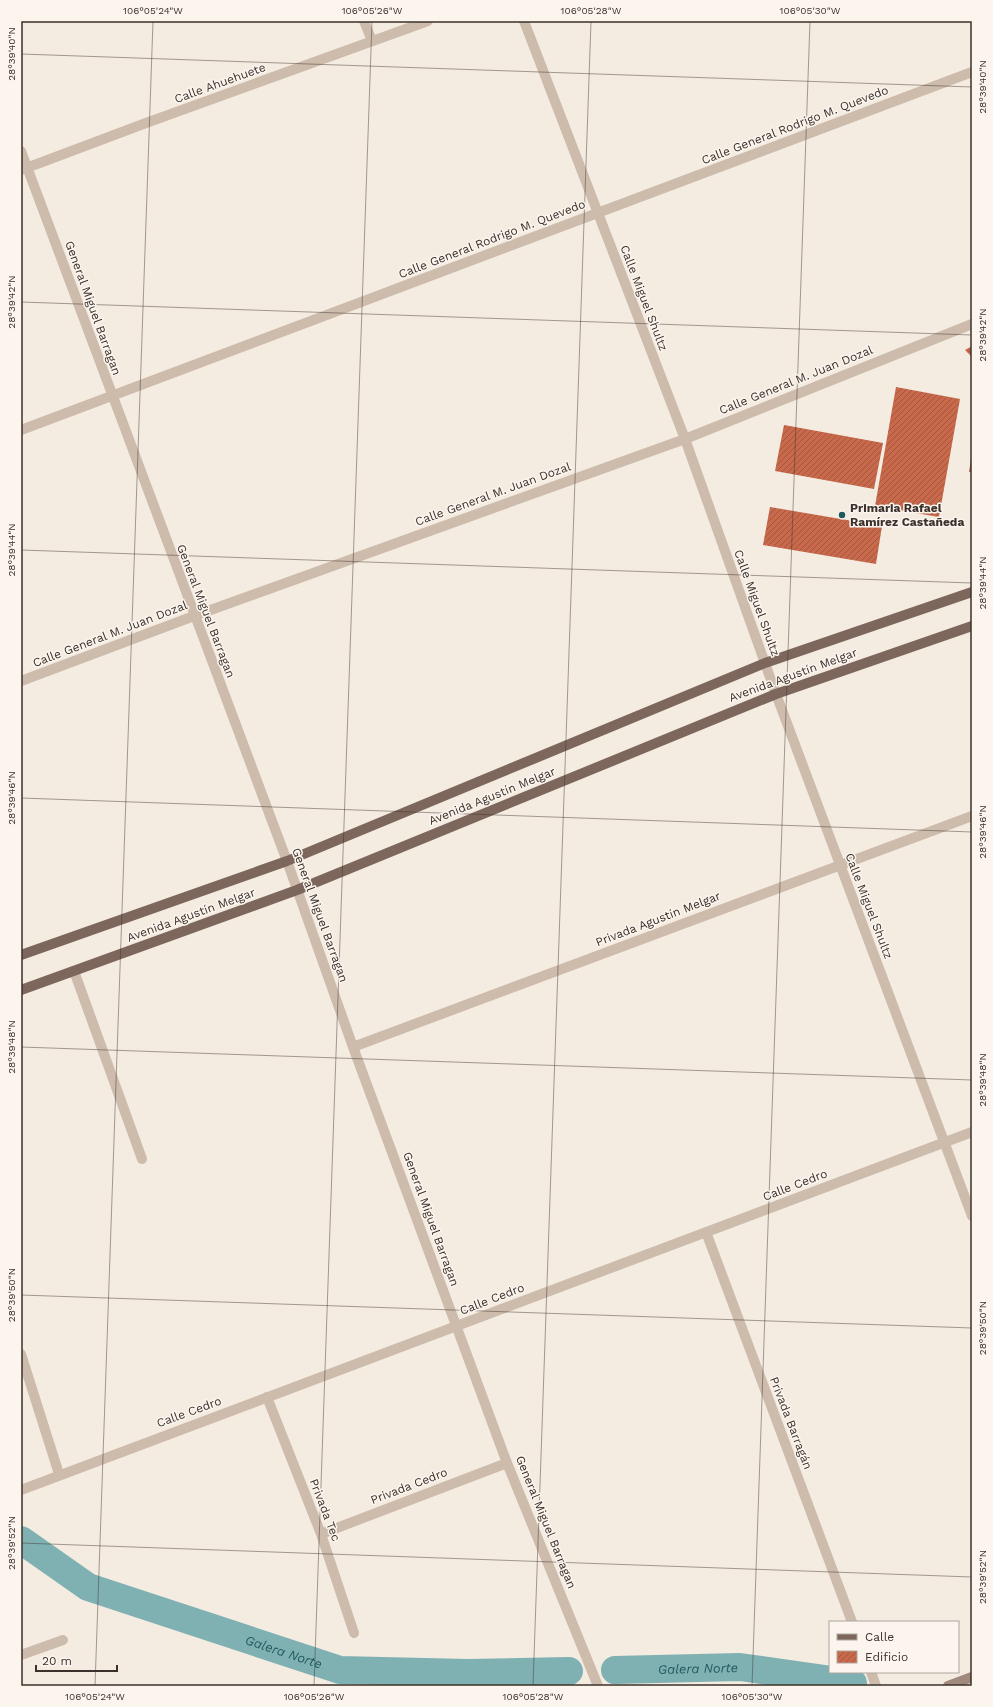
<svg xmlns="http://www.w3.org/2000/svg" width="993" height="1707" viewBox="0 0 993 1707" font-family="'Work Sans',sans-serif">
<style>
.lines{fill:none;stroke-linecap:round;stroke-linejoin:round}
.canal{stroke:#7fb0b2;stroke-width:28}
.building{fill:url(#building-hatch)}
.lane{stroke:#cdbbac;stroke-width:10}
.street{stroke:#cdbbac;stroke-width:10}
.secondary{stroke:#a18a7d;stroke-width:10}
.primary{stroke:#7d675c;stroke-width:10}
.ticks{fill:none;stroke:#3b302b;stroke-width:1;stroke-opacity:0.45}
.poi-dot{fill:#1f5a5e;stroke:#fbf5ee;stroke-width:1.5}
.labels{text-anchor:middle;stroke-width:3;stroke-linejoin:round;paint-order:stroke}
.street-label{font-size:12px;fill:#3b302b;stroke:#fbf5ee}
.poi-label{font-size:12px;font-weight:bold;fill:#3b302b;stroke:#fbf5ee;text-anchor:start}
.water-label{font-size:13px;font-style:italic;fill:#1f5a5e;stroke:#fbf5ee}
.neatline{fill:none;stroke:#3b302b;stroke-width:1.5}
.ticks-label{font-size:10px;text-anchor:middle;fill:#3b302b}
</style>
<defs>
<pattern id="building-hatch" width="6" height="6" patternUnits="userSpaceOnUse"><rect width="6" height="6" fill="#c8694b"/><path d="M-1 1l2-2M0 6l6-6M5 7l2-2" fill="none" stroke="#a4573f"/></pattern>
</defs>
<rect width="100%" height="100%" fill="#f4ebe1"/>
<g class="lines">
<!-- canal -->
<g class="canal">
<path id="s1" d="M21,1540L88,1587L340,1670L467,1673L569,1671"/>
<path id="s2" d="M615,1670L740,1667L853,1683"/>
</g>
</g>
<!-- building -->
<path class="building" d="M972,346V357L965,350Z
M896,387L960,399L939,517L875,506Z
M784,425L883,443L874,489L775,471Z
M971,459H972V472H969Z
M770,507L882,526L876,564L763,545Z"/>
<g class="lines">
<!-- lane -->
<path class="lane" d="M74,971L142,1159"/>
<!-- street -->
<path class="street" d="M364,21L372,41
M524,21L685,439L776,694L972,1216
M21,151L287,861L353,1047L507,1463L598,1686
M21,170L146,123L428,21
M21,430L972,72
M21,681L194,616L685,439L972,324
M353,1047L972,816
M706,1232L852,1622
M21,1354L59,1474
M267,1397L321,1534L354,1633
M21,1490L972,1132
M321,1534L507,1463
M21,1655L63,1640
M871,1672L876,1686"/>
<!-- secondary -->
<path class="secondary" d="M948,1686L972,1677"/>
<!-- primary -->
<path class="primary" d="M21,955L287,861L765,663L972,592
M21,990L297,890L776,694L972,626"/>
</g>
<!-- ticks -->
<path class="ticks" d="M21,54L972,87M21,302L972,335M21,550L972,583M21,798L972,832M21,1047L972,1080M21,1295L972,1328M21,1543L972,1577M95,1686L153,21M314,1686L372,21M533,1686L591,21M752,1686L810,21M971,1686L972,1655"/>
<!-- markers -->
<circle class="poi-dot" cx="842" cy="515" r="4"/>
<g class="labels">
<!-- street labels -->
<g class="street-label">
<text transform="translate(220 83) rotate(-20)" y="4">Calle Ahuehuete</text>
<text transform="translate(795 125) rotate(-21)" y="4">Calle General Rodrigo M. Quevedo</text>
<text transform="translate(492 239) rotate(-21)" y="4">Calle General Rodrigo M. Quevedo</text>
<text transform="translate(644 298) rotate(69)" y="4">Calle Miguel Shultz</text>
<text transform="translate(93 308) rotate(70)" y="4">General Miguel Barragan</text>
<text transform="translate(796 380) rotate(-22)" y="4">Calle General M. Juan Dozal</text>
<text transform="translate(493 494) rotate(-20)" y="4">Calle General M. Juan Dozal</text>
<text transform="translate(757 603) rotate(70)" y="4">Calle Miguel Shultz</text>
<text transform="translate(206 611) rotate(69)" y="4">General Miguel Barragan</text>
<text transform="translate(110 634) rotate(-21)" y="4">Calle General M. Juan Dozal</text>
<text transform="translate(793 675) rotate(-20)" y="4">Avenida Agustín Melgar</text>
<text transform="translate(492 796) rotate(-22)" y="4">Avenida Agustín Melgar</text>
<text transform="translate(869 906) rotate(69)" y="4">Calle Miguel Shultz</text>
<text transform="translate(191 915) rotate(-20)" y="4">Avenida Agustín Melgar</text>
<text transform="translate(320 915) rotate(70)" y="4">General Miguel Barragan</text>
<text transform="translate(658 919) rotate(-21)" y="4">Privada Agustín Melgar</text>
<text transform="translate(795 1185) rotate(-21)" y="4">Calle Cedro</text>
<text transform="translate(431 1219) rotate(70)" y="4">General Miguel Barragan</text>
<text transform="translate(492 1299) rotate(-21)" y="4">Calle Cedro</text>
<text transform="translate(189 1412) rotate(-20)" y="4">Calle Cedro</text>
<text transform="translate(791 1423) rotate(69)" y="4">Privada Barragán</text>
<text transform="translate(409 1486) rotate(-21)" y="4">Privada Cedro</text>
<text transform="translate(325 1510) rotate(69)" y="4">Privada Tec</text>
<text transform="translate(546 1522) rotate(68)" y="4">General Miguel Barragan</text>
</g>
<!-- poi labels -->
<g class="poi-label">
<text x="850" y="512">Primaria Rafael<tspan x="850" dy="14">Ramírez Castañeda</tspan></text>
</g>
<!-- water labels -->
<g class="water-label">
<text dy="5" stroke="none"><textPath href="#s1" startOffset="288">Galera Norte</textPath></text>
<text dy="5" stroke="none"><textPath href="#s2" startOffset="83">Galera Norte</textPath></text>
</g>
</g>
<!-- border -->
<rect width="993" height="1707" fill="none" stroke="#fbf5ee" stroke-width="44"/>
<!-- legend -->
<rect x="829" y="1621" width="130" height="52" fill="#fbf5ee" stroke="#aea6a0"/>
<rect x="837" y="1634" width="20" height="6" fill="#7d675c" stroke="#aea6a0"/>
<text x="865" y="1641" font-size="12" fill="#3b302b">Calle</text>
<rect x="837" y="1651" width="20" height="12" fill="url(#building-hatch)" stroke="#aea6a0"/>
<text x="865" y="1661" font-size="12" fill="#3b302b">Edificio</text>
<!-- scale -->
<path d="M36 1665v6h81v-6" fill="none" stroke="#3b302b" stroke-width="2"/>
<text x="42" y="1665" font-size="12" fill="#3b302b" stroke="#fbf5ee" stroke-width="3" paint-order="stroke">20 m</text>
<rect x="22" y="22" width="949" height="1663" class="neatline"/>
<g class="ticks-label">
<text x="153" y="14">106°05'24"W</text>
<text x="372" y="14">106°05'26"W</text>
<text x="591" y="14">106°05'28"W</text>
<text x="810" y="14">106°05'30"W</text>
<text transform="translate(11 54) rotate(-90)" y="4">28°39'40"N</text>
<text transform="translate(982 87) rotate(-90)" y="4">28°39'40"N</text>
<text transform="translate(11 302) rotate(-90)" y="4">28°39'42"N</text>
<text transform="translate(982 335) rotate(-90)" y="4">28°39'42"N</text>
<text transform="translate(11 550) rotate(-90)" y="4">28°39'44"N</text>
<text transform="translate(982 583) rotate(-90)" y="4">28°39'44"N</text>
<text transform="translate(11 798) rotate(-90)" y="4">28°39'46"N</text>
<text transform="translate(982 832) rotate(-90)" y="4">28°39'46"N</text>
<text transform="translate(11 1047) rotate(-90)" y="4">28°39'48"N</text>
<text transform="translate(982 1080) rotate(-90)" y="4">28°39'48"N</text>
<text transform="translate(11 1295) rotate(-90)" y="4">28°39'50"N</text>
<text transform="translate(982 1328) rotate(-90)" y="4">28°39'50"N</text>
<text transform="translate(11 1543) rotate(-90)" y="4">28°39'52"N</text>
<text transform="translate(982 1577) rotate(-90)" y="4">28°39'52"N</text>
<text x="95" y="1700">106°05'24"W</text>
<text x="314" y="1700">106°05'26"W</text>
<text x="533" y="1700">106°05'28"W</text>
<text x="752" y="1700">106°05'30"W</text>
</g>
</svg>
